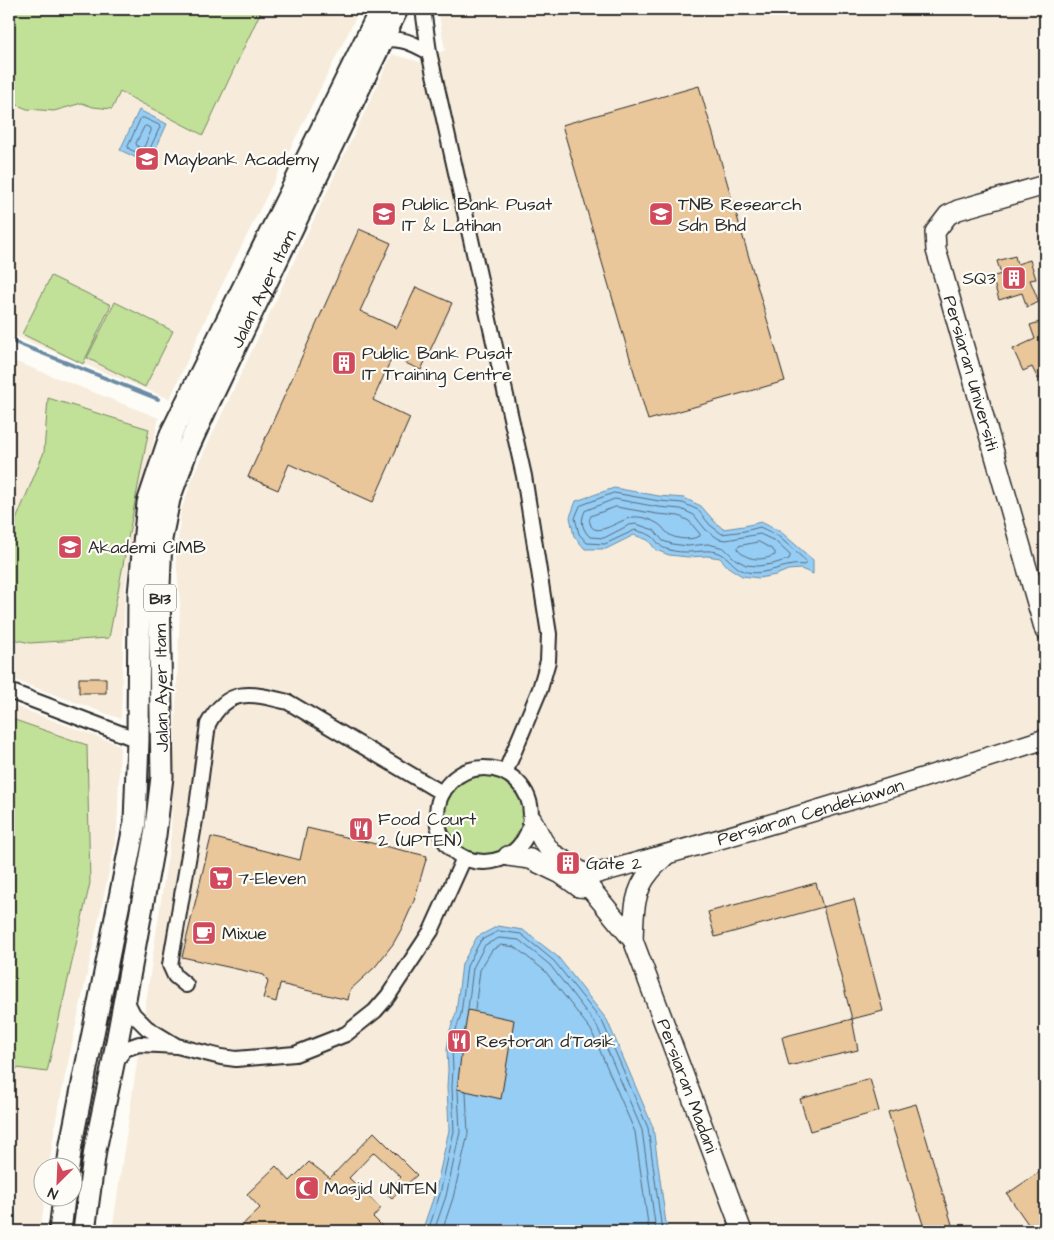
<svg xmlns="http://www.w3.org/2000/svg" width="1054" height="1240" viewBox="0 0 1054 1240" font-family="'Architects Daughter',sans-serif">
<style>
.built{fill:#f7ecdb}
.green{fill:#c1e098;stroke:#768662}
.water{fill:#96cdf5;stroke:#6b8ca4}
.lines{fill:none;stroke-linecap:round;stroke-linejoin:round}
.shore{stroke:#566c7c;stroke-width:1}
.stream{stroke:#6b8ca4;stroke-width:4}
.building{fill:#e9c79b;stroke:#2b2b2b}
.street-casing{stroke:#2b2b2b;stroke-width:18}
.secondary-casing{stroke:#2b2b2b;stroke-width:22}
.primary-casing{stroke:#2b2b2b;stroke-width:25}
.street{stroke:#fdfcf7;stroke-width:14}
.secondary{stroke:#fdfcf7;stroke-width:19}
.primary{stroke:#fdfcf7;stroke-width:21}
.labels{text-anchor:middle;stroke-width:4.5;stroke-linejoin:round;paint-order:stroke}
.shield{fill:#fdfcf7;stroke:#6a6a68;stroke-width:1}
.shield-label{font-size:16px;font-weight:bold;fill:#2b2b2b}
.poi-label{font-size:18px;fill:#2b2b2b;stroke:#fdfcf7;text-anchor:start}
.street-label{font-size:18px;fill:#2b2b2b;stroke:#fdfcf7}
</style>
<rect width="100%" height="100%" fill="#fdfcf7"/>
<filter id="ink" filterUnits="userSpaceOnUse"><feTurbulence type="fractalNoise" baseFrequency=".02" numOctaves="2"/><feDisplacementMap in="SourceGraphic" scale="10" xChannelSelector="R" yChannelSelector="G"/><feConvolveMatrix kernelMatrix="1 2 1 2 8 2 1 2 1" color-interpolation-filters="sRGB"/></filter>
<g filter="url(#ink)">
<!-- built -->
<path class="built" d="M9,9H360L210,309L170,399L9,334Z
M438,9H1045V1231H112L171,833L180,604L176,558L181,511L196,469L392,54L420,62L445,50Z
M9,359L159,418L138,507L125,587L121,719L9,678Z
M9,704L120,745L117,834L56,1119L49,1167L42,1168V1198H45L40,1231H9Z"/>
<!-- green -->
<path class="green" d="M9,9H262L203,135L120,92L112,109L93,107L82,103L54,111L27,109L10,102Z
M51,276L111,305L83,364L22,334Z
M115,302L173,331L145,387L87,358Z
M48,398L149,429L109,638L30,643L9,638V537L44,452Z
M9,718L87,745L90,883L47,1072L9,1067Z
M444 816a40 40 0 1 1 80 0a40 40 0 1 1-80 0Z"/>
<!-- water -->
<path class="water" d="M139,110L167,124L149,164L120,150Z
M614,488L659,496L684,498L701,506L714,521L723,529L744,526L761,522L781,532L813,560V574L801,569L788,570L776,575L759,578L742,576L728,567L720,558L707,556L688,557L669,555L656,550L648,540L634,535L606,549H585L574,536L570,517L576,501Z
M498,926L523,930L558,957L607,1020L653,1127L667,1231H422L435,1193L449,1130L447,1087L448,1070L447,1050L450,1030L456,1013L462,964L477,937Z"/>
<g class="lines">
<!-- shore -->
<path class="shore" d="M141,118H144L159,125L160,127L147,155L145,156L129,149L128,147Z
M146,126L151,128V131L144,147L141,148L137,146L136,143L144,127Z
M614,493L659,501L683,503L698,510L710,525L722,534L745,531L760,527L778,536L805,560L806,563L804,565C784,562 764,578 744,571C735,568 730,559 723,555C713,548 700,552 689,552C683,552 676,552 670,550C658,547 660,544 653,537C648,533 640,532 635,530L605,544L587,543L579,534L575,518L580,506Z
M615,499L658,507L681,509L694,515L706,530L719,539L726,540L760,534L775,541L790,555V557L789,559L773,564L758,566L746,565L735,559L724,548L708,544L688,546L672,544L663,541L654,530L636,524L629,525L604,538L590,537C582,529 580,521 585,511Z
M616,507L657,514L679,516L689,521L700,534V536C693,540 678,540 670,535C666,533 665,530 662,527C656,521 642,516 634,517C623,517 594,541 590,523C589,518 589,521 591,516Z
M759,542L770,548L775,552V555C762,561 747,561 737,549L739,546Z
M468,1009L473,968L485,945L499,938L519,940L550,965L597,1026L642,1130L656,1231
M475,1010L480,970L492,950L501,945L515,947L545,971L591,1030L635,1132L649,1231
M455,1033L461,1014L467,966L481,940L499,931L521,934L554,961L603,1023L648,1128L662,1231
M428,1231L440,1194L454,1131L452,1087L453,1070L452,1047
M434,1231L446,1196L460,1132L458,1091
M442,1231L453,1198L468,1134L466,1092"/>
<!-- stream -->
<path class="stream" d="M9,340L158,399"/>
</g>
<!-- building -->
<path class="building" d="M699,86L785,381L648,420L562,125Z
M359,229L391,243L360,311L397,328L416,287L452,303L421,370L392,357L373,400L410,418L373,502L289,464L278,490L248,477Z
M1015,256L1017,264L1030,260L1036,279L1030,280L1039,302L1027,307L1022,293L999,300L992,277L1001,274L997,261Z
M1043,321L1045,328V376L1038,379L1032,367L1023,371L1013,349L1035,339L1030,325Z
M79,678H106V693H79Z
M307,828L427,856L414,901L402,928L393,944L375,967L350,990L348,1000L280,984L276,1002L263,998L268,982L264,975L182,957L211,837L300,860Z
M816,883L823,907L715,937L708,912Z
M854,899L883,1011L852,1019L823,907Z
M468,1010L514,1020L501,1099L457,1089L462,1048L450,1045L451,1034L464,1036Z
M852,1019L858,1050L789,1066L782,1037Z
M870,1079L879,1111L810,1131L800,1099Z
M916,1104L954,1231H925L888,1112Z
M374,1132L417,1175L392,1198L386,1193L401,1177L374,1152L349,1178L381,1208L373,1217L387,1231H236L260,1208L247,1194L276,1166L290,1181L309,1162L330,1178Z
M1045,1168V1231H1033L1007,1194Z"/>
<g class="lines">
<defs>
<path id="street" d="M423,9L429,52L524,476L549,634L548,661L540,689L505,773
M383,39C405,39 410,42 429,52
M9,691L138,740
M437 815a47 47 0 1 1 94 0a47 47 0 1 1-94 0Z
M186,985L175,976L170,965L196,814L208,724C228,686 252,693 288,702L442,793
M125,998L133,1014L147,1028L175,1045
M115,1062L125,1049L139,1044L177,1046L221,1057L236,1059L295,1054L346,1034L375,1011L388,996L431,931L464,858"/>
<g id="secondary">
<path id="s1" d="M1045,185L958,210L948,215L935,232L936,250L942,270L1045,631"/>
<path id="s2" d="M532,820L543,841L552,853L570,864L587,876L590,888L633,940L742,1231"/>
<path d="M508,856L530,859L561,874L579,887L590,888"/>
<path id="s3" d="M579,887L587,876C741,835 893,788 1045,739"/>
<path d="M633,940C634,916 633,892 649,873C653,867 660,861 665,856"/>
</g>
<g id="primary">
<path d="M68,1168L71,1144L135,822L138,740L139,594L148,503L171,434L381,9"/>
<path d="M60,1231L64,1198"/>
<path id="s4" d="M84,1231L95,1150L113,1064L155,835L162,777L159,586L161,539L169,499L186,452L208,404L397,9"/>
</g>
</defs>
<!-- street casing -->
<use href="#street" class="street-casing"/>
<!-- secondary casing -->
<use href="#secondary" class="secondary-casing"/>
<!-- primary casing -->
<use href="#primary" class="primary-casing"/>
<!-- street -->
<use href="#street" class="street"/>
<!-- secondary -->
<use href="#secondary" class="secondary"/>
<!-- primary -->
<use href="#primary" class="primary"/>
</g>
</g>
<!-- icons -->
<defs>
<symbol id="university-square" viewBox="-11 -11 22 22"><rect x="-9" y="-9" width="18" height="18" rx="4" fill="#d1495b" stroke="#fdfcf7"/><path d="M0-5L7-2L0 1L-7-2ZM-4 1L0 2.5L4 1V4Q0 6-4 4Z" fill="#fff"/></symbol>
<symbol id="building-square" viewBox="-11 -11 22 22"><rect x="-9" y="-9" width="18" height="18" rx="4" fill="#d1495b" stroke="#fdfcf7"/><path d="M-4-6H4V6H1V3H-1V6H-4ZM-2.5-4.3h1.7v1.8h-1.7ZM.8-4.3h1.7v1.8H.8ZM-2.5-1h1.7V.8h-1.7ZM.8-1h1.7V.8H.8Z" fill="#fff"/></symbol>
<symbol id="restaurant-square" viewBox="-11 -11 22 22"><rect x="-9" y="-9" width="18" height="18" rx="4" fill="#d1495b" stroke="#fdfcf7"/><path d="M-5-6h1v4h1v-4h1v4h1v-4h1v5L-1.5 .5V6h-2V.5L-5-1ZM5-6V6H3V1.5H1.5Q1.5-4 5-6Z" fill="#fff"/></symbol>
<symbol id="supermarket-square" viewBox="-11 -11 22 22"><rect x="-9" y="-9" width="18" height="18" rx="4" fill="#d1495b" stroke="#fdfcf7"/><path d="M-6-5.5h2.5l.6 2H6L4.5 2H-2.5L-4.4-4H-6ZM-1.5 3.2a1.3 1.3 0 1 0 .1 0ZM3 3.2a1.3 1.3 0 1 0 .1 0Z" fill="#fff"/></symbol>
<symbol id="cafe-square" viewBox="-11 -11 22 22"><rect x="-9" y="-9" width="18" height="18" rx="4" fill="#d1495b" stroke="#fdfcf7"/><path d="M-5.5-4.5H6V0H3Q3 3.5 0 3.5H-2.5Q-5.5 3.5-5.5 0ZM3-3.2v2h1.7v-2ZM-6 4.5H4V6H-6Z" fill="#fff"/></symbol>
<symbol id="mosque-square" viewBox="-11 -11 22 22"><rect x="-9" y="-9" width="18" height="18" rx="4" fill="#d1495b" stroke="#fdfcf7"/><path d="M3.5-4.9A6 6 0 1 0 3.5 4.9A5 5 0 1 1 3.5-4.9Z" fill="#fff"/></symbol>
</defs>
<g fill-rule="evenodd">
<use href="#university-square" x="133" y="145" width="28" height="28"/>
<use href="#university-square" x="370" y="200" width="28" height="28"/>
<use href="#university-square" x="647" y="200" width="28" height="28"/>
<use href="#building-square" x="1000" y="264" width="28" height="28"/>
<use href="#building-square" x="330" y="349" width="28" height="28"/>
<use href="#university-square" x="56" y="533" width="28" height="28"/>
<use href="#restaurant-square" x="347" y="815" width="28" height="28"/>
<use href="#building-square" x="554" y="849" width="28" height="28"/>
<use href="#supermarket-square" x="207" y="864" width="28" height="28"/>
<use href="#cafe-square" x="190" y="919" width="28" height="28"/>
<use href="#restaurant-square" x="445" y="1027" width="28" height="28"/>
<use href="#mosque-square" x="293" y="1174" width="28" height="28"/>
</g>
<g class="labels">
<!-- shield labels -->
<rect class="shield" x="144" y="584.5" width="32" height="27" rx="4"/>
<g class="shield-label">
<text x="160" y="604">B13</text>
</g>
<!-- poi labels -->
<g class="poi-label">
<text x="164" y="165">Maybank Academy</text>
<text x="402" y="210">Public Bank Pusat<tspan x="402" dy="21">IT &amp; Latihan</tspan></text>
<text x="678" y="210">TNB Research<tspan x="678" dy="21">Sdn Bhd</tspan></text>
<text x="996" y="284" text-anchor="end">SQ3</text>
<text x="362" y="359">Public Bank Pusat<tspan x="362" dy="21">IT Training Centre</tspan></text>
<text x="88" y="553">Akademi CIMB</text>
<text x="378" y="825">Food Court<tspan x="378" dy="21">2 (UPTEN)</tspan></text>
<text x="586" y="869">Gate 2</text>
<text x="238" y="884">7-Eleven</text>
<text x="222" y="939">Mixue</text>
<text x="476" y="1047">Restoran d'Tasik</text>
<text x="324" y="1194">Masjid UNITEN</text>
</g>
<!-- street labels -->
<g class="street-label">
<text dy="6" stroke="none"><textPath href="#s4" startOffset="970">Jalan Ayer Itam</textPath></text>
<text dy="6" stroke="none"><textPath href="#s1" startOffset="269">Persiaran Universiti</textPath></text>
<text transform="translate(161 688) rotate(-91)" y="6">Jalan Ayer Itam</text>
<text dy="6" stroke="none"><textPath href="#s3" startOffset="246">Persiaran Cendekiawan</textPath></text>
<text dy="6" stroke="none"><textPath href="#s2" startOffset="316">Persiaran Madani</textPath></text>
</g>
</g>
<!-- margin -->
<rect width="1054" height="1240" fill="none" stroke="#fdfcf7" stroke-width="30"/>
<rect x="15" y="15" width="1024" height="1210" fill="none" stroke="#2b2b2b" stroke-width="2" filter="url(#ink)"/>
<!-- north arrow -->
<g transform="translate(58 1182) rotate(204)"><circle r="24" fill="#fdfcf7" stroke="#a9a8a5"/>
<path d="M0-4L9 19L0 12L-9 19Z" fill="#d1495b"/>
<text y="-8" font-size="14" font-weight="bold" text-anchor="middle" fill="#2b2b2b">N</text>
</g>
</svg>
